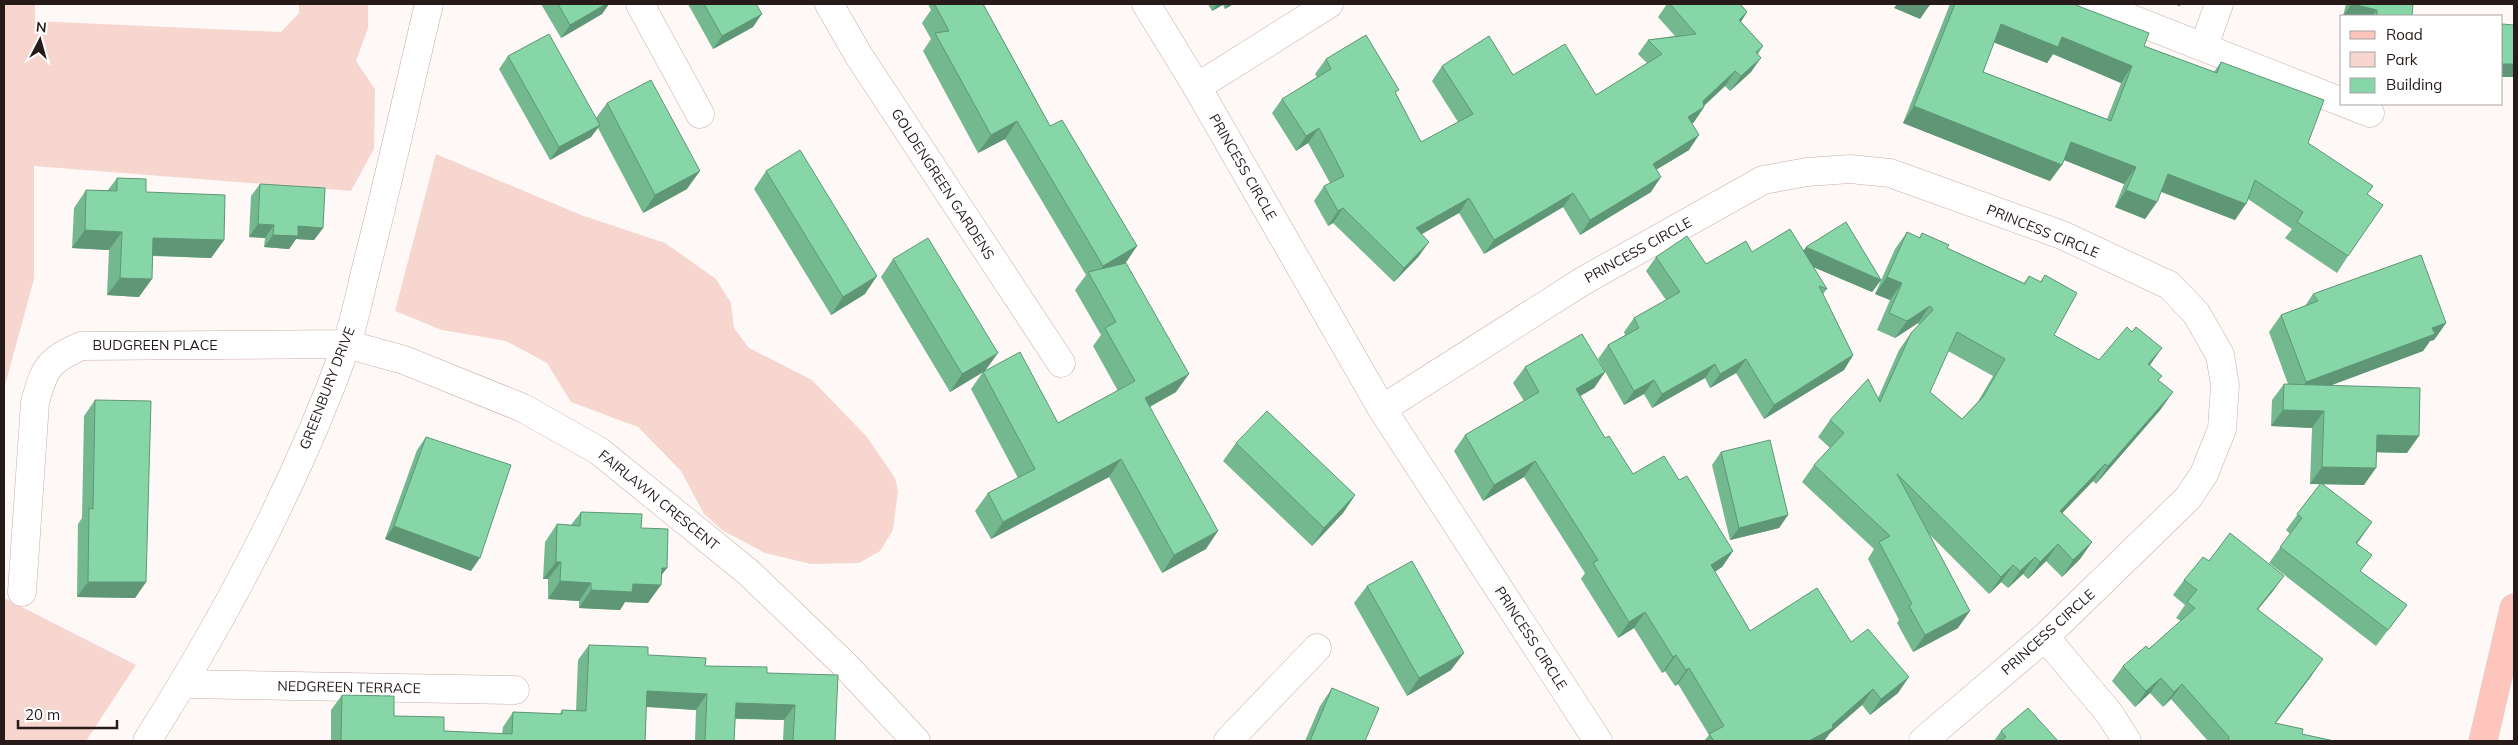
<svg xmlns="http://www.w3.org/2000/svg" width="2518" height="745" viewBox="0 0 2518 745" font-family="Mulish,sans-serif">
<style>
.green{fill:#f7d6d0}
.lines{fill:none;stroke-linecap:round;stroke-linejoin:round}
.minor-casing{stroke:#caada8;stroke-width:29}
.major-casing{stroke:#d8d6d6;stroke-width:29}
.minor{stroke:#fff;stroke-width:28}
.major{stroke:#fec5bc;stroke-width:28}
.wall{fill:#74b890;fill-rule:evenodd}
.shaded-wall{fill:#5e9676}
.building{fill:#87d6a8;stroke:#5e9676;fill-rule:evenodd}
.labels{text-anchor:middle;stroke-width:5;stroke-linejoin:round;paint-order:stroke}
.street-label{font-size:14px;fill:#261b19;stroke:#fff}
</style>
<rect width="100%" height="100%" fill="#fef8f7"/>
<!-- green -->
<path class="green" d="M4,4H35V21L281,32L299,13V4H368V28L356,61L375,89L374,149L351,191L34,166V279L4,389Z
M436,154L581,215L665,243L716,279L731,303L734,328L749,348L812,380L867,437L895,478L898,491L893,530L880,551L859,563L811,564L765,553L722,530L704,514L681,471L638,427L571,402L547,363L506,341L442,330L395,311Z
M4,598L136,665L86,741H4Z"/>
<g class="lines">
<defs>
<path id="minor" d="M640,4L700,114
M829,4L859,56L1061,363
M1146,4L1197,87L1382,409L1598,741
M2094,4L2342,102
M2204,46L2219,4
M1197,87L1329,4
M2347,104L2370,113
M1382,409L1583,281L1763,180L1807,172L1850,169L1890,173L2062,235L2169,285L2196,313L2220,355L2225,385L2222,429L2204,474L2188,498L2045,637L1923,741
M22,592L35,403C44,368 48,361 81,346L346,344L404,360L523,408L599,451L748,572L846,666L916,741
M2045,637L2109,713L2127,741
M183,684L515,690
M147,741C226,616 296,485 346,346C356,316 362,283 370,253C391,170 409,87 429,4
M1228,741L1317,648"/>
<path id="major" d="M2483,741L2514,608"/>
</defs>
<!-- minor casing -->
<use href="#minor" class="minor-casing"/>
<!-- major casing -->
<use href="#major" class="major-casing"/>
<!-- minor -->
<use href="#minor" class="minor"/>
<!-- major -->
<use href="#major" class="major"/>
</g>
<!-- wall -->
<path class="wall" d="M541,4H609L602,14L561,38Z
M688,4H756L753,27L713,49Z
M928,4H983L1050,126L1137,246L1125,263L1176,392L1150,407L1206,549L1162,573L1109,477L991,539L975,511L988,493L1018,478L971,389L983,372L950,392L881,277L893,259L985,371L1058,423L1118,391L1093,346L1101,335L1075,290L1086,275L1005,139L978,153L923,51L931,39L922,23L931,10Z
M1208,4H1233L1225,9L1223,5L1212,11Z
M1667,4H1740L1747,12L1741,22L1763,46L1758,54L1751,72L1730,91L1725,86L1704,106V107L1694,122L1692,123L1689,150L1656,170L1651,192L1580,235L1563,207L1484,254L1459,213L1422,234L1419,256L1394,282L1333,223L1328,226L1314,201L1324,186L1330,183L1308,143L1296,151L1272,113L1282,99L1317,77L1315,74L1326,59L1396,94L1421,142L1458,122L1432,81L1442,66L1513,75L1596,95L1647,63L1638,54L1648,40L1675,36L1658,17Z
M1950,4H2073L2144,46L2214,72L2221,62L2308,143L2367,194L2348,256L2337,273L2285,238L2292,229L2248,199L2235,220L2161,192L2157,202L2145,219L2115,207L2124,184L2064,160L2050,181L1903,123ZM1994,42L2047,63L2053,54L2121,83L2107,119L1983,72Z
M2346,4H2413L2412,16H2343Z
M508,56L596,118L607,103L687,189L643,213L598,128L591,137L550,160L499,69Z
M766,171L865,294L831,315L754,189Z
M117,178L146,192L224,240L211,258L152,256L139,297L107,295L109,250L72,248L74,208L86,190H108Z
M260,184L323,228L314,240L296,239L289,249L264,247L265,238L249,237L251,196Z
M1907,232L1919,238L1922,233L1947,248L2024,283L2029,276L2040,282L2045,275L2054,335L2099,360L2150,366L2159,380L2161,409L2096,484L2093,481L2062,513L2092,542L2080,559L2062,577L2046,561L2028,579L2023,574L2008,588L2001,582L1989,594L1929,534L1958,628L1913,652L1897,623L1899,620L1868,559L1874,549L1802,482L1814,465L1830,448L1818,437L1830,420L1878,398L1899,350L1911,333L1919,325L1918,323L1895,338L1877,330L1890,300L1875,294L1895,249ZM1948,351L1993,376L1977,403L1962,419L1930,392Z
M1803,250L1881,280L1872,292L1813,267L1827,289L1823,294L1853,355L1844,370L1764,419L1736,373L1710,388L1705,378L1652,408L1644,394L1624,405L1598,359L1608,345L1625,335L1624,332L1634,318L1666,300L1646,271L1656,257L1706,264L1752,252Z
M2313,294L2446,323L2434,340L2430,341L2423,351L2332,385L2407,453L2376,452L2364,485L2323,484L2361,538L2357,543L2361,572L2407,605L2376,646L2269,563L2290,534L2286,530L2320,484H2310L2312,428L2271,426L2272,400L2284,384H2288L2269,332L2281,315L2305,306Z
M1525,367L1605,372L1594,388L1580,396L1605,438L1633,474L1679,480L1733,551L1722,567L1715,572L1750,631L1851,642L1898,693L1870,715L1862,705L1830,733L1824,741H1704L1709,735L1678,684L1675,686L1665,671L1662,673L1634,628L1618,638L1581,579L1585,573L1524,477L1483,501L1454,451L1465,435L1524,401L1513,383Z
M95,400L146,582L135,598L77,597L78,524L82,518L84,416Z
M426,437L471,571L385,539L417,450Z
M1236,443L1355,495L1343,513L1312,546L1223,461Z
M1721,452L1788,515L1779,528L1730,540L1712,465Z
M581,512L641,528L661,575L648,603L625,602L620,610L579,608V601L548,599V579H543L545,542L557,524L571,525Z
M2209,561L2273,591L2258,609L2312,675L2276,723L2302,734L2334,741H2208L2171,699L2163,707L2150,693L2135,707L2112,681L2123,666L2149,649L2181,621L2176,618L2185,605L2173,595L2184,580Z
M1367,586L1451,670L1407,696L1354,603Z
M589,645L705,666L767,673L835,741H783L784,720L735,719L734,741H695L696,710L646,707L645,741H331V710L342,695L394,716L444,731L502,734L503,727L513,712L560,714L562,710L576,711L578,660Z
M1332,688L1365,741H1305L1320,706Z
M2001,731L2058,741H1994Z"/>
<!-- shaded-wall -->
<path class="shaded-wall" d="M606,4H609L602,14L561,38L570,25Z
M1217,4H1224L1212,11Z
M1228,4H1233L1225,9Z
M1897,4H1923L1929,6L1920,19L1894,8Z
M2173,4H2181L2180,6Z
M2352,4L2377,10L2372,16H2343Z
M1747,12L1737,27L1739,20Z
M762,14L753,27L713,49L722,36Z
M2001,24L2062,37L2132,66L2121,83L2053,54L2047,63L1990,41Z
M1761,58L1751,72L1730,91L1741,76Z
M2502,64H2514V77H2502Z
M1735,71L1725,86L1698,111L1704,107L1694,122L1678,132L1688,117L1703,101Z
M1914,106L2062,165L2050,181L1903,123Z
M1017,121L1005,139L978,153L991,135Z
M600,125L591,137L550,160L559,147Z
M1319,128L1308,143L1296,151L1306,136Z
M1699,135L1689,150L1642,178L1653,164Z
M2071,142L2136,167L2124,184L2059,158Z
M700,171L687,189L643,213L655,195Z
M2168,174L2246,204L2235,220L2157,190Z
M1661,177L1651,192L1580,235L1590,220Z
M2126,190L2157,202L2145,219L2115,207Z
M1573,193L1563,207L1484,254L1494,240Z
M1469,198L1459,213L1406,243L1416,228Z
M1343,208L1333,223L1328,226L1338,211Z
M258,224L274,225L265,238L249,237Z
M298,226L323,228L314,240L296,239L289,249L264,247L273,235Z
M85,230L122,232L109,250L72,248Z
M153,238L224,240L211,258L141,255Z
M1429,242L1419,256L1394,282L1404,268Z
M1137,246L1125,264L1092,281L1103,266Z
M1806,247L1881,280L1872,292L1797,260Z
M877,276L865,294L831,315L843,297Z
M1887,277L1902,283L1890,300L1875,294Z
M120,278L152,279L139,297L107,295Z
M1930,306L1918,323L1895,338L1907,321Z
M2446,323L2434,340L2430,341L2423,351L2294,399L2306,382L2432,328Z
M2162,348L2150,365L2136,381L2148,364Z
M998,353L985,371L950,392L962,374Z
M1853,355L1844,370L1764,419L1774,405Z
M1746,359L1736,373L1710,388L1720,374Z
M1715,364L1705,378L1652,408L1662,394Z
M1605,372L1594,388L1565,405L1576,389Z
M1189,374L1176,392L1132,416L1145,398Z
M1654,380L1644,394L1624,405L1634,391Z
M2173,392L2161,409L2096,484L2108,466Z
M2283,410L2324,411L2312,428L2271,426Z
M2377,435L2419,436L2407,453L2365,452Z
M1121,459L1109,477L991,539L1003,522Z
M1535,461L1524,477L1483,501L1494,485Z
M2105,464L2093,481L2048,528L2060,511Z
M2322,467L2376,468L2364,485L2310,484Z
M1355,495L1343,513L1312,546L1324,528Z
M1788,515L1779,528L1730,540L1739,528Z
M2372,522L2361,538L2345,559L2356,543Z
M394,526L480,558L471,571L385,539Z
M1218,531L1206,549L1162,573L1174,555Z
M2092,542L2080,559L2062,577L2073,560Z
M2058,544L2046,561L2028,579L2040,562Z
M1733,551L1722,567L1699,581L1711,565Z
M2035,557L2023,574L2008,588L2020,571Z
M556,562H561L548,579H543Z
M2013,565L2001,582L1989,594L2001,577Z
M662,568H667L654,585H661L648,603L625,602L620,610L579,608L591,590L633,584Z
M2284,576L2273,591L2246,624L2257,609Z
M560,581L591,583L579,601L548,599Z
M88,582H146L135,598L77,597Z
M1970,611L1958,628L1913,652L1925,635Z
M1645,612L1634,628L1618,638L1629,622Z
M1464,653L1451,670L1407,696L1419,678Z
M1676,655L1665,671L1662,673L1673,657Z
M2323,659L2312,675L2264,738L2275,723Z
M1689,668L1678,684L1675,686L1686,670Z
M1909,677L1898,693L1870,715L1881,699Z
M2161,678L2150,693L2135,707L2146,691Z
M2182,684L2171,699L2163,707L2174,692Z
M1873,689L1862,705L1830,733L1824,741H1809L1832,725Z
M647,691L707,694L696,710L636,706Z
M736,703L795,705L784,720L725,718Z"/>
<!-- building -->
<path class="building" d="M558,4H606L570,25Z
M704,4H756L762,14L722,36Z
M937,4H983L1050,126L1062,120L1137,246L1103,266L1017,121L991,135L935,33L949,31L935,5Z
M1670,4H1740L1747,12L1739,20L1763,46L1756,52L1761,58L1741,76L1735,71L1703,101L1704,107L1688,117L1699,135L1653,164L1661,177L1590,220L1573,193L1494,240L1469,198L1416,228L1429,242L1404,268L1343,208L1338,211L1324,186L1344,176L1319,128L1306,136L1282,99L1331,69L1326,59L1366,35L1399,90L1395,92L1421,142L1473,114L1442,66L1489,36L1513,75L1565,44L1596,95L1662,54L1648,40L1696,34Z
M1923,4H1930L1929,6Z
M1955,4H2073L2149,33L2144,46L2217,73L2221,62L2324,100L2308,143L2373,186L2367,194L2383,205L2348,256L2297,222L2303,212L2255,180L2246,204L2168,174L2157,202L2126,190L2136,167L2071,142L2062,165L1914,106ZM2001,24L2058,47L2062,37L2132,66L2111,121L1983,72Z
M2352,4H2413L2412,16H2377V10Z
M2502,24L2514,25V64H2502Z
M549,34L600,125L559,147L508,56Z
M651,80L700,171L655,195L607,103Z
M800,150L877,276L843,297L766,171Z
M117,178L146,179V192L225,195L224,240L153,238L152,279L120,278L122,232L85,230L86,190L117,191Z
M260,184L325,188L323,228L298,226V236L273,235L274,225L258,224Z
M1846,222L1881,280L1806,247Z
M1790,229L1827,289L1819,286L1853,355L1774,405L1746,359L1720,374L1715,364L1662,394L1654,380L1634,391L1608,345L1639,328L1634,318L1680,292L1656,257L1687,236L1706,264L1746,241L1752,252Z
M1907,232L1920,238L1922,233L1949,245L1947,248L2025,284L2029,276L2041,282L2045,275L2077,293L2054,335L2099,360L2127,327L2132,332L2136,327L2162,348L2148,364L2162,376L2158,380L2173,392L2108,466L2105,464L2060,511L2092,542L2073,560L2058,544L2040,562L2035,557L2020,571L2013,565L2001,577L1897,474L1970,611L1925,635L1909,606L1912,604L1879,542L1890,536L1814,465L1844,433L1830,420L1868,379L1880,402L1911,333L1933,310L1930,306L1907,321L1889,313L1902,283L1887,277ZM1957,332L2005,359L1983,397L1962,419L1930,392Z
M928,238L998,353L962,374L893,259Z
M2421,255L2446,323L2432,328L2435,334L2306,382L2281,315L2318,301L2313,294Z
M1126,263L1189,374L1145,398L1218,531L1174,555L1121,459L1003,522L988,493L1035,469L983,372L1020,352L1058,423L1135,381L1105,328L1116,322L1088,272Z
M1582,334L1605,372L1576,389L1605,438L1609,436L1633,474L1664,456L1679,480L1687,476L1733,551L1711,565L1750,631L1817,588L1851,642L1868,629L1909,677L1881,699L1873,689L1832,725L1833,728L1809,741H1714L1709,734L1724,726L1689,668L1686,670L1676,655L1673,657L1645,612L1629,622L1593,563L1598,560L1535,461L1494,485L1465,435L1539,392L1525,367Z
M2284,384L2420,388L2419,436L2377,435L2376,468L2322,467L2324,411L2283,410Z
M95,400L151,401L146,582H88L89,508L93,509Z
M1267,411L1355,495L1324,528L1236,443Z
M426,437L511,465L480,558L394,526Z
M1770,440L1788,515L1739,528L1721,452Z
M2321,483L2372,522L2356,543L2372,555L2360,571L2407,605L2388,630L2280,547L2302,518L2297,514Z
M581,512L642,514L641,528L668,529L667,568H662L661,585L633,584L632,592L591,590V583L560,581L561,562H556L557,524L580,526Z
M2230,533L2284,576L2257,609L2323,659L2275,723L2303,729L2302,734L2334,741H2228L2229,737L2182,684L2174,692L2161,678L2146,691L2123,666L2146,646L2149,649L2195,608L2187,602L2197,590L2184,580L2203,557L2209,561Z
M1412,561L1464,653L1419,678L1367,586Z
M589,645L648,647V655L706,658L705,666L767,667V673L838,675L835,741H793L795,705L736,703L734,741H705L707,694L647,691L645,741H341L342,695L394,696V716L444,717V731L512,734L513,712L562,714V710L586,711Z
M1332,688L1379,708L1365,741H1310Z
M2028,708L2058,741H2001L2006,737L2001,731Z"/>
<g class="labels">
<!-- street labels -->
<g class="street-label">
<text transform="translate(1243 167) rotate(60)" y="5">PRINCESS CIRCLE</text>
<text transform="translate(943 184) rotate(57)" y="5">GOLDENGREEN GARDENS</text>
<text transform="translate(2043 231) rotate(22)" y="5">PRINCESS CIRCLE</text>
<text transform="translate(1638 250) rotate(-29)" y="5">PRINCESS CIRCLE</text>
<text x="155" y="350">BUDGREEN PLACE</text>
<text transform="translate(327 388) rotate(-69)" y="5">GREENBURY DRIVE</text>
<text transform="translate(659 500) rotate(39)" y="5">FAIRLAWN CRESCENT</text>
<text transform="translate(2048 632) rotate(-42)" y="5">PRINCESS CIRCLE</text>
<text transform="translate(1531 638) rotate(57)" y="5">PRINCESS CIRCLE</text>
<text transform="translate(349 687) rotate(1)" y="5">NEDGREEN TERRACE</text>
</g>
</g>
<!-- border -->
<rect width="2518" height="745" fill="none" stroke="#261b19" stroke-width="10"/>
<!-- legend -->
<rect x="2340" y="15" width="162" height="90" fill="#ffffff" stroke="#a8a4a3"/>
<rect x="2350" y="31" width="25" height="8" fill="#fec5bc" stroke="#a8a4a3"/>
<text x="2386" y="40" font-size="15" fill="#261b19">Road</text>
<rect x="2350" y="52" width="25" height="15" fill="#f7d6d0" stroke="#a8a4a3"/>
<text x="2386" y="65" font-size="15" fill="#261b19">Park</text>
<rect x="2350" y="78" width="25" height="15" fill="#87d6a8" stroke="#a8a4a3"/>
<text x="2386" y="90" font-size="15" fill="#261b19">Building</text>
<!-- north arrow -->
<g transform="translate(40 40) rotate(6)" stroke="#ffffff" stroke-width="4" paint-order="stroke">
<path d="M0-4L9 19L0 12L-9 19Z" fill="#261b19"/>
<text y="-8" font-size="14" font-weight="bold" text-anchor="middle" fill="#261b19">N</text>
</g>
<!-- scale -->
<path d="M18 720v8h99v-8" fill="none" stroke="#261b19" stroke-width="2.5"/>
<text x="25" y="720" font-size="15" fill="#261b19" stroke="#ffffff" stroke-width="4" paint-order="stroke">20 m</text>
</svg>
